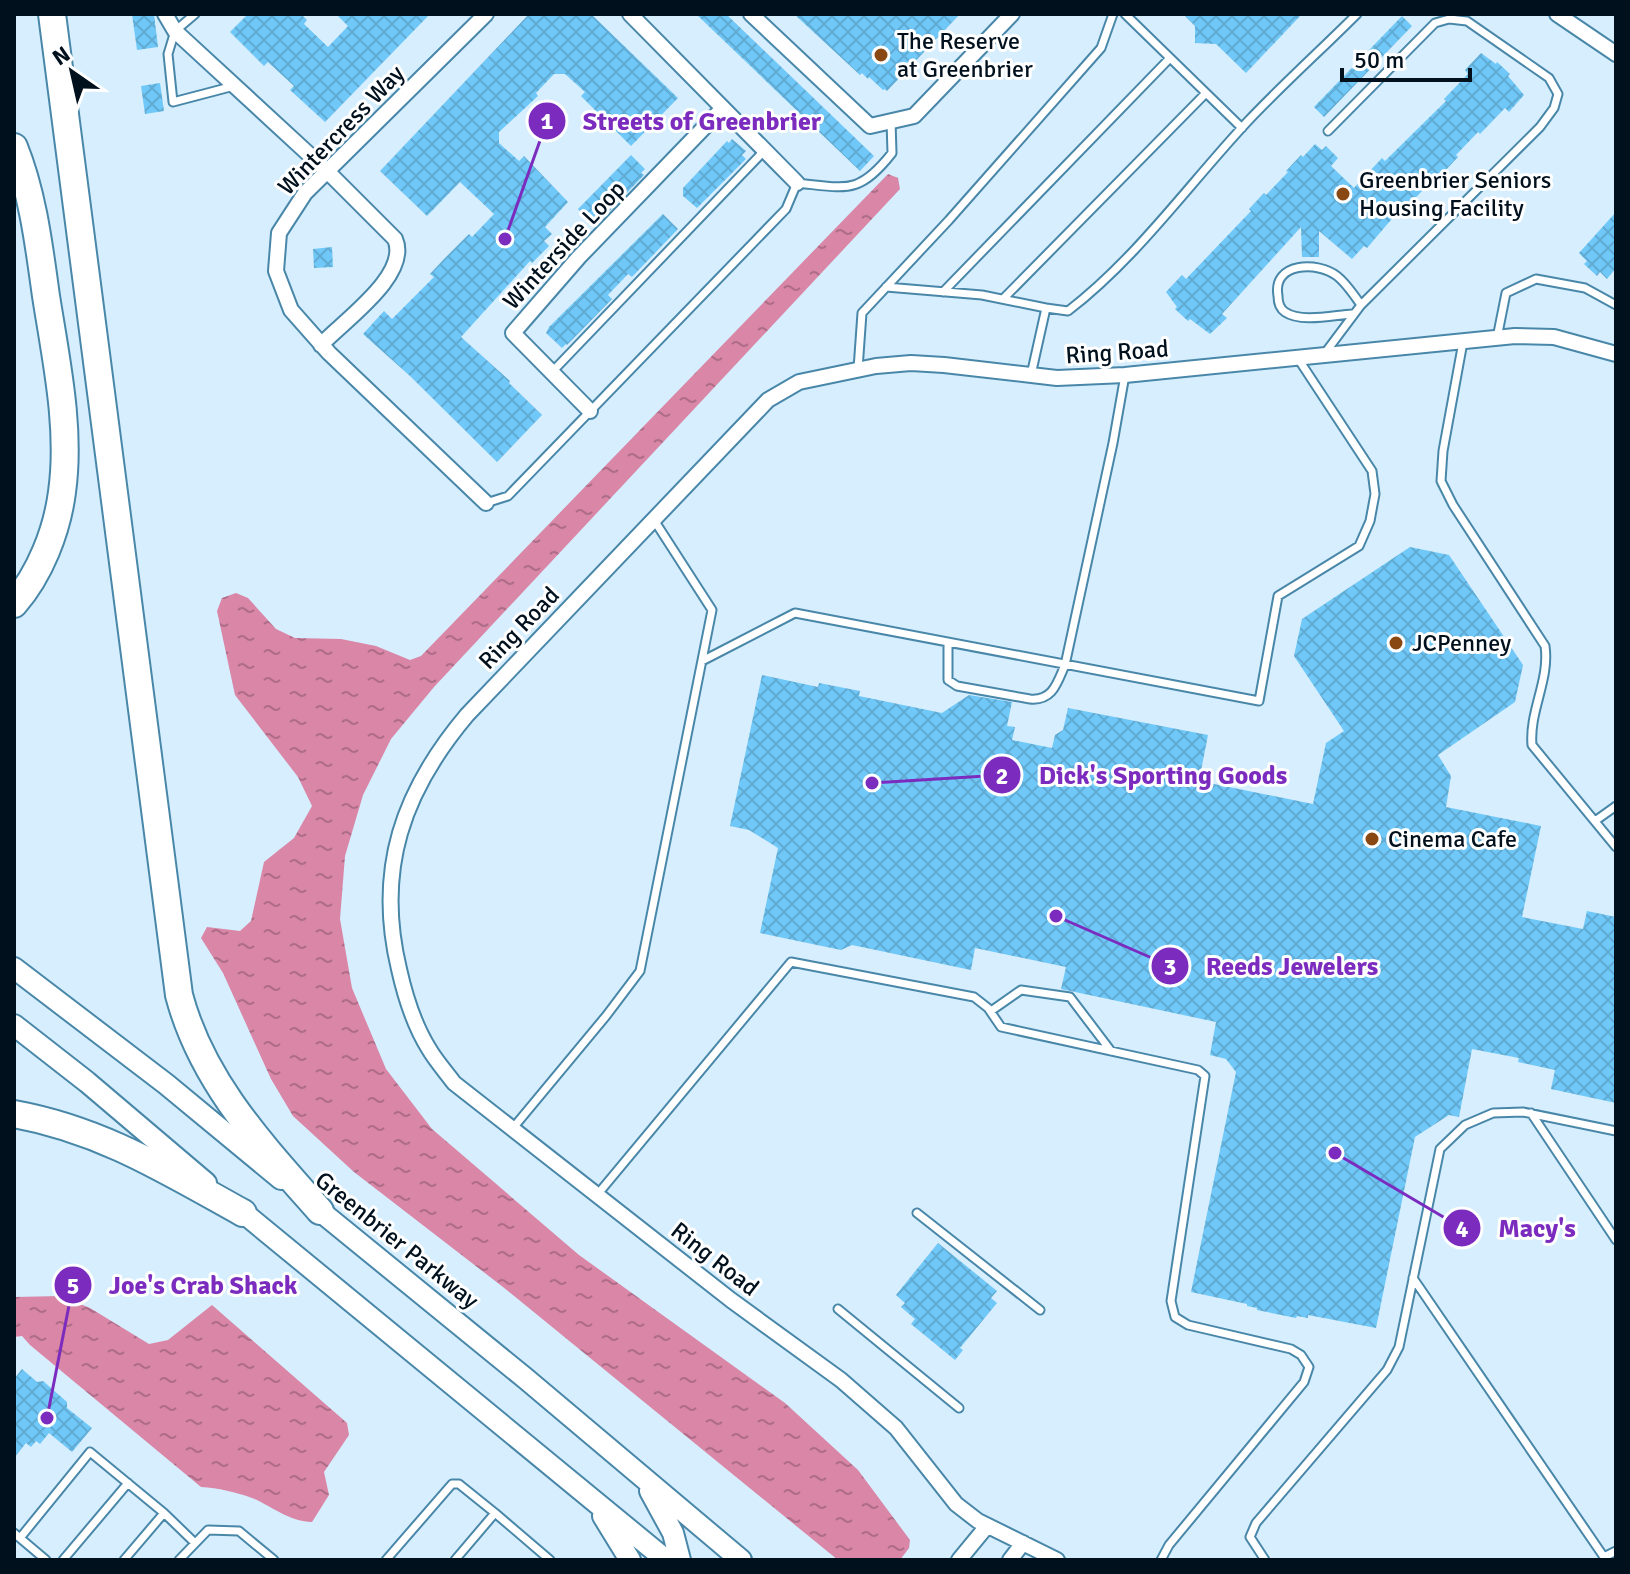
<svg xmlns="http://www.w3.org/2000/svg" width="1630" height="1574" viewBox="0 0 1630 1574" font-family="Signika,sans-serif">
<style>
.water{fill:url(#water-ripples)}
.building{fill:url(#building-cross-hatch)}
.lines{fill:none;stroke-linecap:round;stroke-linejoin:round}
.lane-casing{stroke:#4987a9;stroke-width:11}
.street-casing{stroke:#4987a9;stroke-width:18}
.secondary-casing{stroke:#4987a9;stroke-width:24}
.highway-casing{stroke:#4987a9;stroke-width:30}
.lane{stroke:#fff;stroke-width:7}
.street{stroke:#fff;stroke-width:14}
.secondary{stroke:#fff;stroke-width:20}
.highway{stroke:#fff;stroke-width:26}
.poi-dot{fill:#894812;stroke:#fff;stroke-width:3}
.labels{text-anchor:middle;stroke-width:6;stroke-linejoin:round;paint-order:stroke}
.poi-label{font-size:24px;fill:#00101d;stroke:#fff;text-anchor:start}
.street-label{font-size:24px;fill:#00101d;stroke:#fff}
.leader{fill:none;stroke:#7b2cbf;stroke-width:3}
.callout-dot{fill:#7b2cbf;stroke:#fff;stroke-width:3}
.mark-label{font-size:24px;text-anchor:middle;font-weight:bold;fill:#fff}
.callout-label{font-size:26px;text-anchor:middle;font-weight:bold;fill:#7b2cbf;stroke:#fff;stroke-width:6;stroke-linejoin:round;paint-order:stroke}
</style>
<defs>
<pattern id="water-ripples" width="26" height="14" patternUnits="userSpaceOnUse" patternTransform="scale(2)"><rect width="26" height="14" fill="#d986a7"/><path d="M2 4q2-2 4 0t4 0M15 11q2-2 4 0t4 0" fill="none" stroke="#ae6c87"/></pattern>
<pattern id="building-cross-hatch" width="8" height="8" patternUnits="userSpaceOnUse" patternTransform="scale(2)"><rect width="8" height="8" fill="#70c8f8"/><path d="M0 0l8 8M0 8l8-8" fill="none" stroke="#5fabd4"/></pattern>
</defs>
<rect width="100%" height="100%" fill="#d6eefe"/>
<!-- water -->
<path class="water" d="M888,174L898,178L900,189L434,687L391,739L363,795L345,856L340,919L352,988L386,1069L432,1129L579,1255L785,1403L858,1470L910,1540L909,1548L900,1560H838L503,1287L354,1172L293,1116L271,1079L223,973L201,938L207,927L240,931L251,921L264,862L294,838L312,806L298,777L235,695L217,611L222,598L236,593L248,598L276,629L295,638L341,639L376,646L410,660L421,656Z
M61,1296L90,1308L149,1344L168,1340L212,1305L347,1423L349,1435L324,1472L329,1495L312,1522C290,1522 271,1506 252,1498C236,1492 218,1488 201,1487L30,1345L22,1336L14,1337V1297Z"/>
<!-- building -->
<path class="building" d="M132,14H154L158,47L137,50Z
M248,14H301L307,20L304,24L328,47L348,26L336,14H430L325,122L290,90L294,86L268,62L264,66L230,32Z
M529,14H591L678,98L631,146L581,96L585,92L565,74H554L536,93L538,96L499,132V143L519,161L524,156L568,202L545,227L552,234L544,241L549,246L532,263L530,261L461,337L510,381L509,383L542,415L497,462L410,376L363,334L384,311L392,319L434,277L430,274L445,258L469,234L472,237L494,214L460,182L427,216L380,171Z
M696,14H726L874,156L860,171Z
M794,14H960L887,91L885,89L883,90L869,77L868,79L862,73L860,75Z
M1183,14H1302L1246,73L1216,44L1195,43V26Z
M1402,16L1412,26L1324,117L1314,107Z
M1481,53L1496,64L1497,62L1510,74L1508,76L1524,95L1509,112L1505,108L1480,134L1478,132L1456,155L1458,157L1443,173L1441,171L1404,210L1402,207L1367,248L1364,246L1352,259L1319,231V257H1302L1301,227L1222,314L1227,318L1210,334L1190,319L1188,321L1175,309L1177,307L1166,292L1182,275L1186,279L1251,211L1249,209L1264,193L1266,195L1288,172L1286,171L1301,155L1303,157L1315,144L1322,150L1326,146L1338,158L1331,166L1354,188L1382,158L1385,161L1446,101L1444,99L1468,74L1465,70Z
M160,83L164,111L145,114L141,86Z
M732,139L746,151L742,155L746,159L697,208L683,196V188L727,141L729,143Z
M631,155L645,169L641,173L644,175L596,225L593,224L578,209Z
M1616,212V268L1607,279L1600,272L1597,276L1584,264L1587,261L1579,253Z
M663,214L678,229L632,277L628,274L608,295L612,299L567,345L566,344L562,348L546,333L549,327Z
M332,247L333,267L314,268L313,249Z
M1410,547L1449,555L1523,665L1515,702L1438,755L1451,776L1446,807L1541,826L1522,917L1583,929L1587,911L1616,917V1103L1551,1089L1555,1070L1518,1062L1519,1058L1472,1049L1459,1117L1449,1115L1415,1137L1376,1328L1308,1315V1318L1297,1316L1296,1318L1257,1310V1308L1247,1306V1304L1191,1292L1236,1072L1226,1059L1210,1055L1216,1022L1061,989L1066,967L975,948L971,970L852,945L841,950L760,933L778,848L749,830L730,826L762,675L818,687L819,683L860,691L859,696L942,713L969,695L1012,702L1007,726L1015,727L1012,740L1052,748L1055,735L1063,730L1068,708L1208,735L1199,781L1313,804L1326,743L1344,731L1294,656L1302,619Z
M938,1243L997,1291L991,1298L997,1303L960,1348L963,1350L955,1360L911,1324L915,1319L901,1307L905,1303L896,1295Z
M22,1369L37,1382L43,1381L67,1402V1408L92,1428L72,1452L49,1433L40,1444L36,1441L31,1447L26,1443L14,1458V1379Z"/>
<g class="lines">
<defs>
<path id="lane" d="M195,14L175,31L168,54L173,102L234,86
M1125,14L1242,128
M886,287L982,295L1046,308
M943,292L1170,58
M1003,299L1206,93
M1352,314C1334,315 1301,323 1285,312C1279,308 1278,301 1278,296C1272,262 1318,261 1337,276C1346,283 1354,295 1361,305
M1497,338L1506,293L1536,279L1585,288L1616,305
M1463,342L1443,451L1441,481L1453,505L1545,646C1550,680 1529,711 1532,745L1616,847
M1325,353L1361,305L1540,127L1554,108L1558,94L1549,78L1467,21L1449,19L1435,23L1328,131
M858,369L862,313L949,220L1101,48L1113,14
M552,372L765,150
M1031,375L1046,308L1068,311C1137,258 1189,184 1248,121C1283,84 1321,50 1357,14
M486,503L508,496L786,209L797,183C847,188 859,195 892,153L891,121
M948,642V680L957,686L1030,699C1053,701 1057,683 1065,665L1113,443L1125,375
M702,661L795,613L1259,701L1278,596L1359,546L1370,521L1375,494L1372,471L1297,357
M1595,821L1616,806
M991,1011L1021,990L1070,997L1111,1051
M1531,1113L1616,1240
M513,1128L606,1016L640,971L712,610L654,520
M597,1195L791,962L974,997L988,1008L1001,1027L1198,1070L1205,1076L1171,1301L1175,1317L1188,1325L1291,1349L1301,1355L1309,1367L1304,1382L1169,1545L1161,1560
M917,1213L1040,1310
M1413,1278L1606,1560
M838,1309L959,1408
M14,1533L46,1560
M20,1538L90,1452L164,1513
M1604,1557L1616,1551
M63,1560L128,1483
M124,1560L164,1513L195,1543
M179,1560L208,1530L239,1531L274,1560
M386,1560L452,1484H459L495,1513
M455,1560L495,1513L550,1560
M1265,1560L1250,1537L1256,1523L1387,1370L1399,1347L1440,1149L1465,1125L1493,1113L1523,1112L1616,1131"/>
<path id="street" d="M165,14L175,31L327,171L395,239C411,275 342,322 321,345
M486,14L305,193L279,233L276,271L291,310L329,353L486,503
M630,14L797,183
M751,14L870,126L914,116L1012,14
M1557,14L1616,54
M590,411L513,333L579,257L723,108
M959,1560L987,1526
M1010,1560L1023,1543
M1057,1560L978,1521L956,1504L896,1428L841,1380L731,1300L454,1083C446,1072 436,1061 429,1049C414,1025 405,996 399,969C375,869 403,791 467,715L768,400L799,382L876,366L911,363L944,365L1057,378L1125,375L1515,336L1554,337L1616,354"/>
<path id="secondary" d="M14,968L166,1084L281,1179
M14,1025L87,1082L206,1183
M309,1202L525,1378L741,1560
M234,1205L666,1560
M650,1491L673,1533L680,1560
M603,1516L630,1560"/>
<path id="highway" d="M52,14L179,995C202,1082 262,1145 320,1211
M14,147C33,194 39,246 46,296C56,360 71,428 62,492C57,531 40,574 14,604
M14,1114C102,1130 167,1171 243,1213"/>
</defs>
<!-- lane casing -->
<use href="#lane" class="lane-casing"/>
<!-- street casing -->
<use href="#street" class="street-casing"/>
<!-- secondary casing -->
<use href="#secondary" class="secondary-casing"/>
<!-- highway casing -->
<use href="#highway" class="highway-casing"/>
<!-- lane -->
<use href="#lane" class="lane"/>
<!-- street -->
<use href="#street" class="street"/>
<!-- secondary -->
<use href="#secondary" class="secondary"/>
<!-- highway -->
<use href="#highway" class="highway"/>
</g>
<!-- markers -->
<g class="poi-dot">
<circle cx="881" cy="55" r="8"/>
<circle cx="1343" cy="194" r="8"/>
<circle cx="1396" cy="643" r="8"/>
<circle cx="1372" cy="839" r="8"/>
</g>
<g class="labels">
<!-- poi labels -->
<g class="poi-label">
<text x="897" y="49">The Reserve<tspan x="897" dy="28">at Greenbrier</tspan></text>
<text x="1359" y="188">Greenbrier Seniors<tspan x="1359" dy="28">Housing Facility</tspan></text>
<text x="1412" y="651">JCPenney</text>
<text x="1388" y="847">Cinema Cafe</text>
</g>
<!-- street labels -->
<g class="street-label">
<text transform="translate(341 130) rotate(-46)" y="8">Wintercress Way</text>
<text transform="translate(564 245) rotate(-47)" y="8">Winterside Loop</text>
<text transform="translate(1117 352) rotate(-4)" y="8">Ring Road</text>
<text transform="translate(519 628) rotate(-46)" y="8">Ring Road</text>
<text transform="translate(397 1240) rotate(39)" y="8">Greenbrier Parkway</text>
<text transform="translate(715 1259) rotate(38)" y="8">Ring Road</text>
</g>
</g>
<!-- callouts -->
<path class="leader" d="M505 239L547 121M872 783L1002 775M1056 916L1170 966M1335 1153L1462 1228M47 1418L73 1285"/>
<g class="callout-dot">
<circle cx="505" cy="239" r="8"/>
<circle cx="872" cy="783" r="8"/>
<circle cx="1056" cy="916" r="8"/>
<circle cx="1335" cy="1153" r="8"/>
<circle cx="47" cy="1418" r="8"/>
<circle cx="547" cy="121" r="20"/>
<circle cx="1002" cy="775" r="20"/>
<circle cx="1170" cy="966" r="20"/>
<circle cx="1462" cy="1228" r="20"/>
<circle cx="73" cy="1285" r="20"/>
</g>
<g class="mark-label">
<text x="547" y="129">1</text>
<text x="1002" y="784">2</text>
<text x="1170" y="975">3</text>
<text x="1462" y="1237">4</text>
<text x="73" y="1294">5</text>
</g>
<g class="callout-label">
<text x="702" y="130">Streets of Greenbrier</text>
<text x="1163" y="784">Dick's Sporting Goods</text>
<text x="1292" y="975">Reeds Jewelers</text>
<text x="1537" y="1237">Macy's</text>
<text x="203" y="1294">Joe's Crab Shack</text>
</g>
<!-- border -->
<rect width="1630" height="1574" fill="none" stroke="#00101d" stroke-width="32"/>
<!-- north arrow -->
<g transform="translate(72 72) rotate(326)" stroke="#ffffff" stroke-width="6" paint-order="stroke">
<path d="M0-6L14 30L0 20L-14 30Z" fill="#00101d"/>
<text y="-12" font-size="22" font-weight="bold" text-anchor="middle" fill="#00101d">N</text>
</g>
<!-- scale -->
<path d="M1342 68v12h128v-12" fill="none" stroke="#00101d" stroke-width="4"/>
<text x="1354" y="68" font-size="24" fill="#00101d" stroke="#ffffff" stroke-width="6" paint-order="stroke">50 m</text>
</svg>
